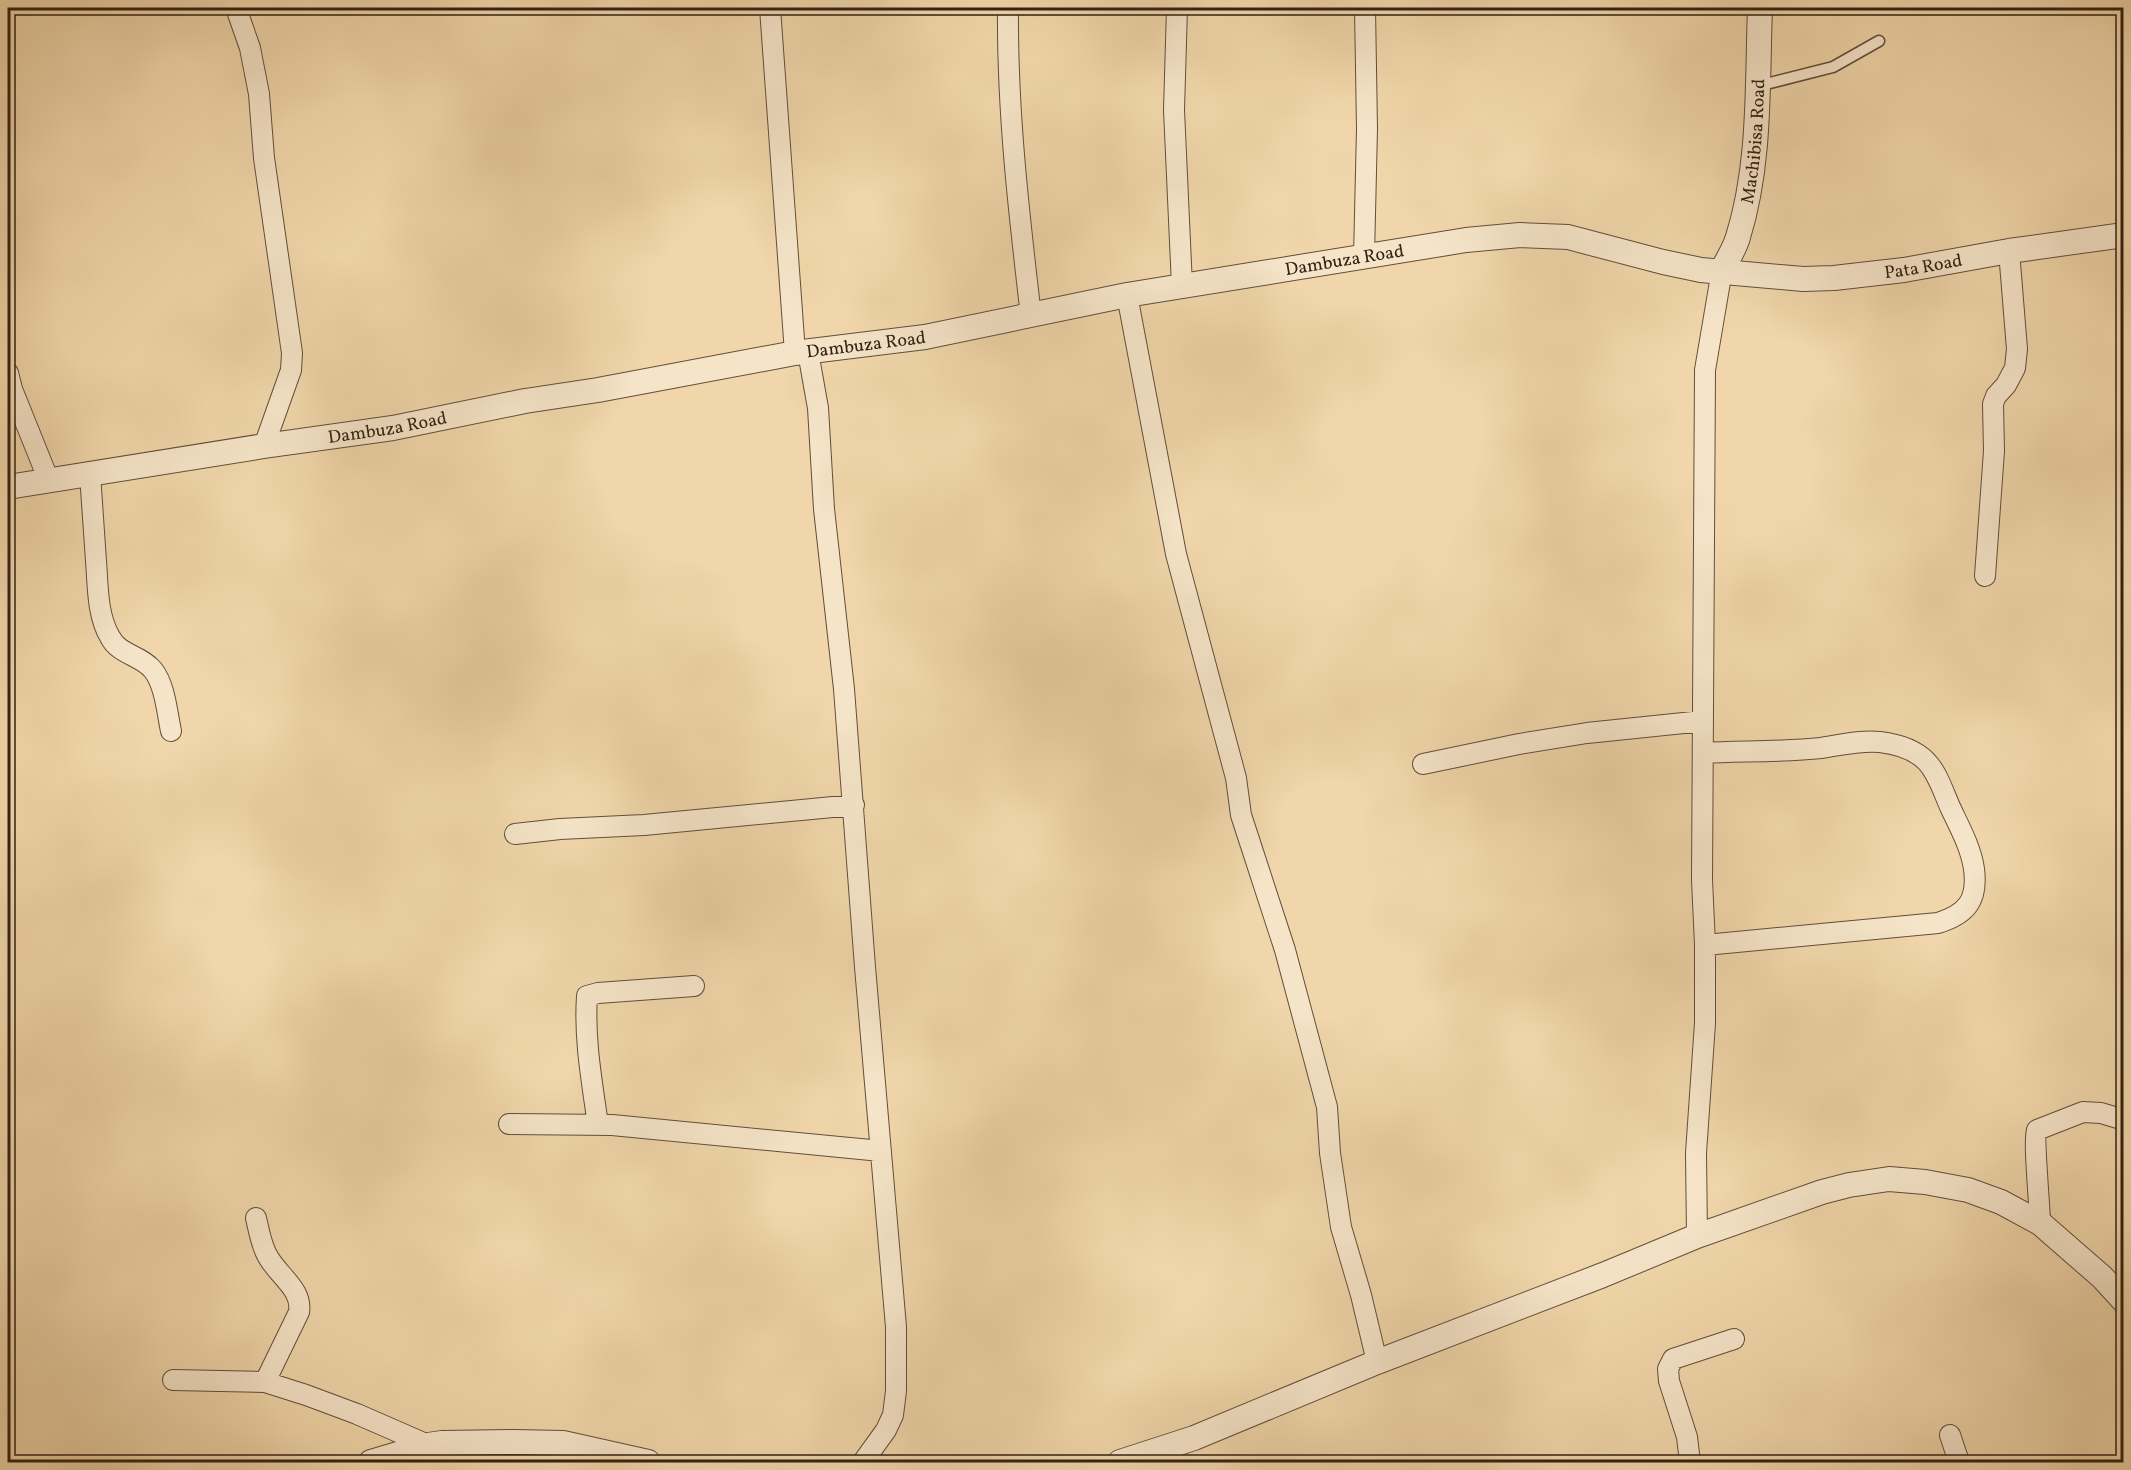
<svg xmlns="http://www.w3.org/2000/svg" width="2131" height="1470" viewBox="0 0 2131 1470" font-family="Vollkorn,serif">
<style>
.lines{fill:none;stroke-linecap:round;stroke-linejoin:round}
.service-casing{stroke:#624e3a;stroke-width:13}
.minor-casing{stroke:#624e3a;stroke-width:22}
.tertiary-casing{stroke:#624e3a;stroke-width:26}
.service{stroke:#f5e4c8;stroke-width:10}
.minor{stroke:#f5e4c8;stroke-width:20}
.tertiary{stroke:#f5e4c8;stroke-width:24}
.labels{text-anchor:middle;stroke-width:6;stroke-linejoin:round;paint-order:stroke}
.street-label{font-size:18px;fill:#322114;stroke:#f5e4c8}
</style>
<rect width="100%" height="100%" fill="#f0d6aa"/>
<filter id="stains"><feTurbulence type="fractalNoise" baseFrequency=".00333" numOctaves="4"/><feColorMatrix values="0 0 0 0 .2 0 0 0 0 .09 0 0 0 0 .02 0 0 0 .5 -.17"/></filter>
<radialGradient id="worn" r=".72"><stop offset=".6" stop-color="#630" stop-opacity="0"/><stop offset="1" stop-color="#630" stop-opacity=".3"/></radialGradient>
<g class="lines">
<defs>
<path id="service" d="M1758,86L1833,67L1879,41"/>
<path id="minor" d="M236,8L250,48L259,94L264,158L292,353L291,370L264,446
M770,8L795,353
M1008,8C1007,111 1019,214 1031,316
M1177,8L1174,110L1182,286
M1364,257L1367,129L1365,8
M1127,295L1176,554L1236,778L1241,815L1285,950L1327,1107L1330,1153L1341,1227L1361,1295L1377,1362
M808,352L818,408L824,509L844,689L865,967L896,1327V1391L893,1415L886,1430L863,1462
M8,373L12,389L49,481
M90,474C92,503 94,532 96,561C98,586 97,615 110,637C119,655 141,655 153,670C165,685 167,712 171,731
M1985,576L1994,451L1993,404L1996,396L2006,385L2015,368L2017,349L2009,251
M1703,753C1742,751 1783,752 1821,748C1841,745 1860,740 1880,742C1897,744 1914,749 1926,761C1938,773 1944,794 1951,809C1960,828 1971,848 1974,869C1978,900 1967,914 1938,923L1705,945
M1423,764L1519,744L1587,733L1703,721
M515,834L560,829L644,825L854,805
M509,1124L612,1125L881,1151
M598,1125C592,1082 584,1039 587,996L598,993L694,986
M256,1218C259,1231 261,1244 267,1255C277,1275 303,1289 299,1312L265,1382
M2040,1223C2040,1208 2033,1137 2037,1130L2083,1112L2101,1113L2124,1120
M1697,1236L1696,1153L1705,1023V945L1702,880L1705,370L1722,270
M173,1380L265,1382L306,1395L357,1414L428,1445
M1950,1435L1959,1462
M1690,1462L1687,1437L1669,1381L1668,1369L1673,1359L1734,1339"/>
<g id="tertiary">
<path id="s1" d="M1722,270C1728,259 1735,248 1738,237C1761,163 1757,84 1760,8"/>
<path id="s2" d="M8,487L264,446L393,428L525,401L598,390L795,353L925,337L1127,295L1466,240L1520,235L1568,237L1663,262L1701,270L1803,279L1834,278L1904,270L2009,251L2124,235"/>
<path d="M371,1462L428,1445L442,1443L513,1442L563,1443L648,1462"/>
<path d="M1120,1462L1194,1438L1377,1362L1603,1275L1697,1236L1822,1192L1849,1185L1889,1179L1925,1182L1968,1190L2001,1202L2040,1223L2102,1277L2124,1301"/>
</g>
</defs>
<!-- service casing -->
<use href="#service" class="service-casing"/>
<!-- minor casing -->
<use href="#minor" class="minor-casing"/>
<!-- tertiary casing -->
<use href="#tertiary" class="tertiary-casing"/>
<!-- service -->
<use href="#service" class="service"/>
<!-- minor -->
<use href="#minor" class="minor"/>
<!-- tertiary -->
<use href="#tertiary" class="tertiary"/>
</g>
<g class="labels">
<!-- street labels -->
<g class="street-label">
<text dy="6" stroke="none"><textPath href="#s1" startOffset="134">Machibisa Road</textPath></text>
<text dy="6" stroke="none"><textPath href="#s2" startOffset="1356">Dambuza Road</textPath></text>
<text dy="6" stroke="none"><textPath href="#s2" startOffset="1942">Pata Road</textPath></text>
<text dy="6" stroke="none"><textPath href="#s2" startOffset="870">Dambuza Road</textPath></text>
<text dy="6" stroke="none"><textPath href="#s2" startOffset="384">Dambuza Road</textPath></text>
</g>
</g>
<!-- margin -->
<rect width="2131" height="1470" fill="none" stroke="#f0d6aa" stroke-width="30"/>
<rect x="9" y="9" width="2113" height="1452" fill="none" stroke="#322114" stroke-width="3"/>
<rect x="15" y="15" width="2101" height="1440" fill="none" stroke="#322114" stroke-width="1.5"/>
<rect width="100%" height="100%" filter="url(#stains)"/>
<rect width="100%" height="100%" fill="url(#worn)"/>
</svg>
